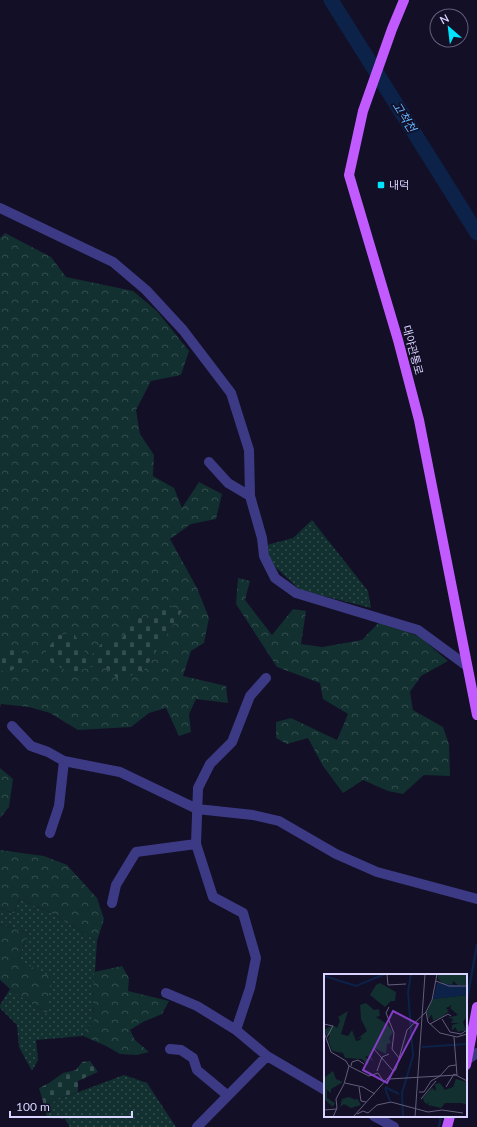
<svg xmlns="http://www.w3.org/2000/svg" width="477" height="1127" viewBox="0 0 477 1127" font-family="Lato,'Noto Sans KR',sans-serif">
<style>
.grass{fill:url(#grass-dots)}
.forest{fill:url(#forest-crowns)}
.cemetery{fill:url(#cemetery-stones)}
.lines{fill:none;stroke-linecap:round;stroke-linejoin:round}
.stream{stroke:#0c2248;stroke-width:2.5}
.river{stroke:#0c2248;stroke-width:15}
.minor{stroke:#3d3a85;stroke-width:10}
.major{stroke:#c25bff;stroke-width:10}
.poi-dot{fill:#00e5ff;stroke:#130f26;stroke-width:1.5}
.labels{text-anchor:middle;stroke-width:3.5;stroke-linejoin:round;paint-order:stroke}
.poi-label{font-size:11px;fill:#d9d4ff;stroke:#130f26;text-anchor:start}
.street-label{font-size:11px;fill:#d9d4ff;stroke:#130f26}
.water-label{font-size:12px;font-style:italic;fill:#62b6ff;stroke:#130f26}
.inset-river{fill:none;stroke:#0c2248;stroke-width:2}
.inset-road{fill:none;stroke:#625e7d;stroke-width:1}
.view{fill:#843dc5;fill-opacity:0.15;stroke:#843dc5;stroke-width:2}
.inset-edge{fill:none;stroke:#d9d4ff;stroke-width:2}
</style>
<defs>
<pattern id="grass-dots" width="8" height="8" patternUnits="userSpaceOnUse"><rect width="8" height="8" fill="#12302f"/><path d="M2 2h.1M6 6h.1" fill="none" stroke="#344d4e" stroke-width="1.8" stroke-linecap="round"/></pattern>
<pattern id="forest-crowns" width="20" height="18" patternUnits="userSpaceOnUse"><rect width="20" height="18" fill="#12302f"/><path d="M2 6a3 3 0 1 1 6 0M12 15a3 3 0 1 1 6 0" fill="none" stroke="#344d4e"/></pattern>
<pattern id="cemetery-stones" width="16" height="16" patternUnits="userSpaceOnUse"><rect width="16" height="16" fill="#12302f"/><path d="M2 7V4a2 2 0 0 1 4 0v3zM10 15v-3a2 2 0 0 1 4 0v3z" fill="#344d4e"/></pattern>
</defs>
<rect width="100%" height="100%" fill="#130f26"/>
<!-- grass -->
<path class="grass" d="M312,520L368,591L371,608L300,590L270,562L267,545L293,538Z
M19,899L51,913L97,941L93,1001L94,1020L83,1036L36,1040L38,1060L32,1071L19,1047L17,1025L0,1008V1005L10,989L47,1014L18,960L28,933L0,924V908L14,914Z
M124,1075L147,1083L176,1127H70L65,1119L47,1118L44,1105Z"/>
<!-- forest -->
<path class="forest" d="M5,233L51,257L66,277L133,291L157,311L189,351L181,375L151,381L136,410L140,434L154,455L153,476L174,488L182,508L199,482L222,494L216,519L191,524L170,539L197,588L209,618L204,643L191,651L183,676L226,686L228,703L196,699L189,714L191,732L179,736L166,708L149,713L131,727L78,730L50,713L29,707L1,704L0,708V238Z
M238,578L250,581L245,600L272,635L293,609L306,611L301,644L322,647L362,640L380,621L420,637L448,661L421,676L410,692L413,710L443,727L449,744L450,776L424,775L403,794L388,791L363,780L343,793L323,766L308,738L287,744L276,738V722L291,718L337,740L348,714L323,699L320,683L277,667L236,604Z
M0,768L13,779L9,807L0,818Z
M0,850L44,856L67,865L97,898L104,919L97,941L51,913L19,899L14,914L0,908Z
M0,924L28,933L18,960L51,977L47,1014L10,989L0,980Z
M122,966L129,978L128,991L169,1001L162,1014L143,1022L130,1030L135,1040L149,1052L137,1055L120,1054L106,1046L83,1036L94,1020L93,1001L94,972Z"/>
<!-- cemetery -->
<path class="cemetery" d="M164,603L182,611L144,670L119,680L102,664L70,673L51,662L45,651L59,635L73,632L89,659L101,644L123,637L131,616L149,619Z
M8,647L19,648L24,656L22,665L8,672L0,670V653Z
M90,1061L98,1072L78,1081V1092L44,1105L39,1088L49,1083L63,1073L76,1070L82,1062Z"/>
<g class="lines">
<!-- stream -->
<path class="stream" d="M466,1005L477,945
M439,1127L441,1116"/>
<!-- river -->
<path class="river" d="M331,0L477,233"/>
<!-- minor -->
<path class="minor" d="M0,208L113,262L146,290L183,330L231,393L249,450L250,496L262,538L264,556L275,578L296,593L418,630L467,666
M209,462L228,483L250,496
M12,726L31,746L48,752L64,761L120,772L197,809L253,815L279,821L336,854L377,872L477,899
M50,833L59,806L64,761
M112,903L116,885L136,852L196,844
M166,993L197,1006L236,1030L267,1056
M236,1030L250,988L256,958L243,913L213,897L196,844L198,788L210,764L232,742L250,696L266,678
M170,1049L181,1050L193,1058L197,1070L227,1095
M468,1059L477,1053
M374,1116L394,1127
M197,1127L267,1056L325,1090"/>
<!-- major -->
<path class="major" d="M404,0L392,29L363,111L349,175L398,340L419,420L477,715
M466,1065L477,1007
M447,1127L450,1116"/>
</g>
<!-- markers -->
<rect class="poi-dot" x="377" y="181" width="8" height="8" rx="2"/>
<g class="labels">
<!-- poi labels -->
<g class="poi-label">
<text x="389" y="189">내덕</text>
</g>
<!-- street labels -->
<g class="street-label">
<text transform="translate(413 350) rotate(75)" y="4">대야관통로</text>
</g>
<!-- water labels -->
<g class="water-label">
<text transform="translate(404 117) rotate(58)" y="4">고척천</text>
</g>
</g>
<!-- overview -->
<g transform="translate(324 974)">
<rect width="143" height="143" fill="#130f26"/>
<path d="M114,0H143V11H134L129,7L128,12L121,11L114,5ZM56,9L72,18L71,27H67L61,33L46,21L52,11ZM143,21V42L139,48L142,56L134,58L131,53L128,57V51L135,49H127L129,45L124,44L134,41L126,34L128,31L122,34L125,37L119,42L109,47L108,40L104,45L103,38L109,25ZM42,29L50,36L55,35L56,42L52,43L63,50L69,58L65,64L67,69L63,70L62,80L50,74L46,81L50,88L43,82L41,83L45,86L44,91L38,85L21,84L19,79L8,77L4,65L6,61H2L0,56L9,51L13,54L16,47L14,43L24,37L17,60L24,62L28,56L32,67L36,66L38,63L33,65L43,57L37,45L36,31ZM9,97L12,105L19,108L7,115V119L3,116V124L11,129L9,133L0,125V104ZM132,105L143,108V131L138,129H121L117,134L104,131L105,128L103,130L100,128L99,124L104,118L108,114L112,117L111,110L116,109L121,116L129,113ZM25,123L32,126L33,124L37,131L27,134L20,130L16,133L18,125Z" fill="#12302f"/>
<path d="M113,9L143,12V21L109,25Z" fill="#0c2248"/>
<path class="inset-river" d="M0,2L32,12L61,0M98,73L143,70M61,113L75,120M61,114L66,127M79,143L78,119L89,82L84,18L87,0"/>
<path class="inset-road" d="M63,0L64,11L82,10M112,7L125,12H143M65,33L62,39L70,59L68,75L75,84M102,38L104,48L116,59L133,63L143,60M118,45L126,58L137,60L143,56M0,50L9,52L3,63M106,50L124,40L127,42M0,58L7,78L22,87L25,92L20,110L12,125L13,134L9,143M50,75L70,98M25,92L45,102L54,99L60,108M27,92L28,88L34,86L40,90M53,97L58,83L65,80M65,105L133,101L130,63M21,109L39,113L51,120M35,113L37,127L42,128M122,113L130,100L143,107M95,118H100L107,107L116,102L125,92L132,91M97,125L112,107M0,136L13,135M33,140L39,137L44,139L53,131L67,128L104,138L118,136L139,139M29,143L72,95L83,56L102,38L108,26L113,0M91,143L101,0"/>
<path class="view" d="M69,37L94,50L63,109L39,96Z"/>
<rect width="143" height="143" class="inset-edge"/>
</g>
<!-- north arrow -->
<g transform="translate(449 28) rotate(332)"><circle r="19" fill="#130f26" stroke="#625e7d"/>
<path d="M0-3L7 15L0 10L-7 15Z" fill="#00e5ff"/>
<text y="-6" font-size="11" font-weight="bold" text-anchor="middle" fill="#d9d4ff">N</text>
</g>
<!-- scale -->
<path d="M10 1111v6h122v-6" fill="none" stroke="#d9d4ff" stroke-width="2"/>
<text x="16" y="1111" font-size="12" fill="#d9d4ff" stroke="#130f26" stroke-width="3" paint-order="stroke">100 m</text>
</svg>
